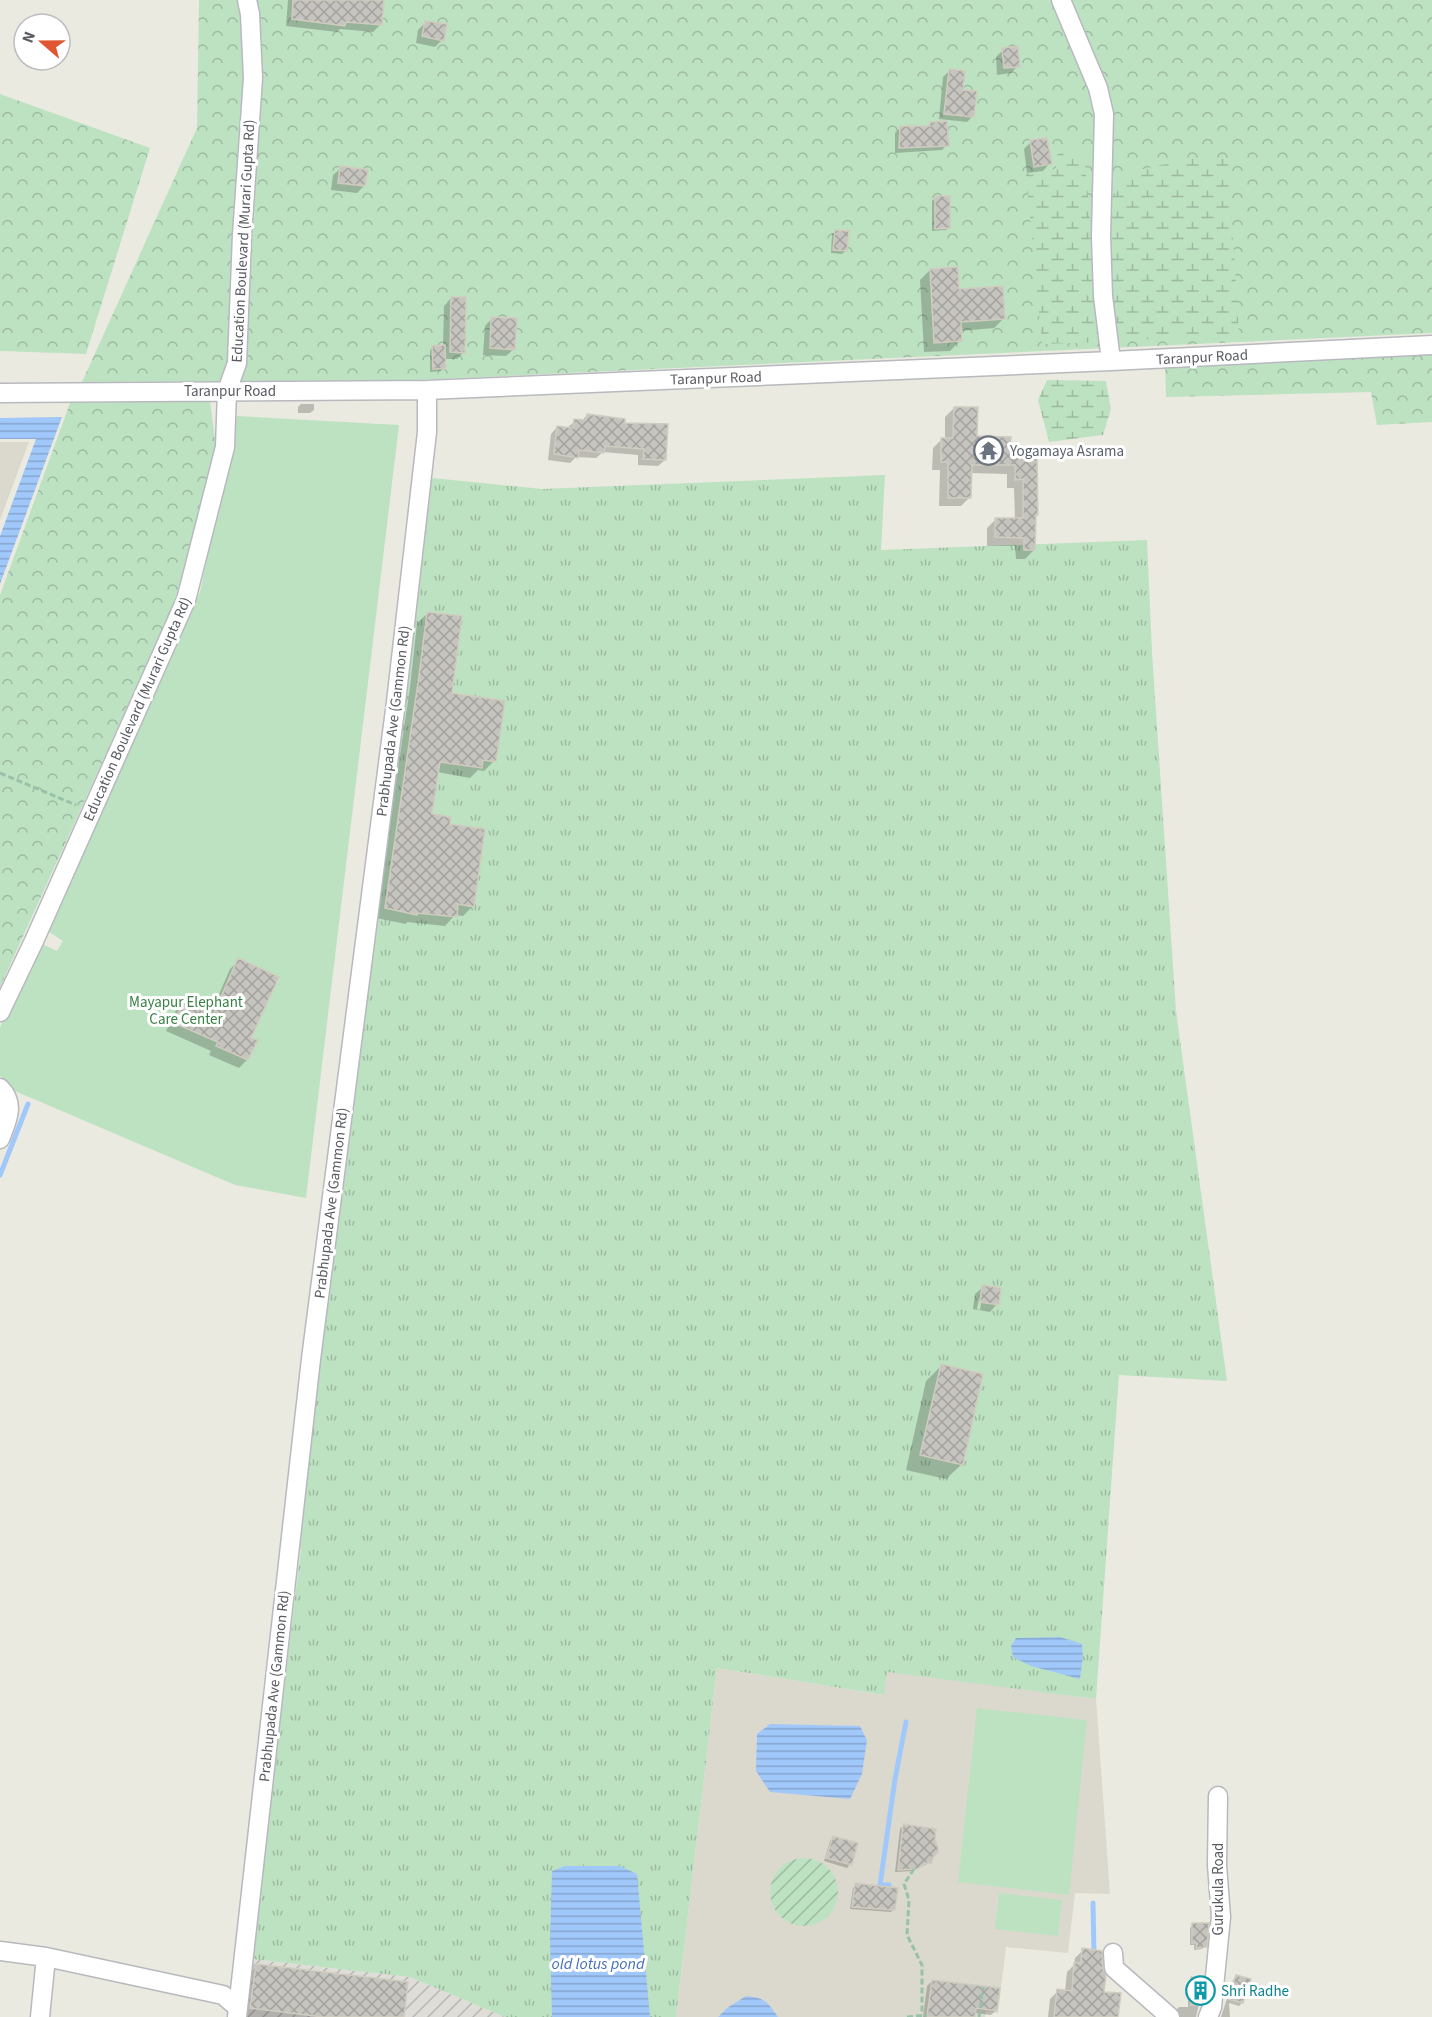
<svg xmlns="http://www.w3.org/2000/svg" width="1432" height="2017" viewBox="0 0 1432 2017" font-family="'Source Sans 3',sans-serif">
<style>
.industrial{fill:url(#industrial-furrows)}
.education{fill:#dbd9ce}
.grass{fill:url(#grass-tufts)}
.forest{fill:url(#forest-crowns)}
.wetland{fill:url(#wetland-marsh)}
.park{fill:#bde2c2}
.garden{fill:url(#garden-furrows)}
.water{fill:url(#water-rules)}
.shadow{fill:#0003;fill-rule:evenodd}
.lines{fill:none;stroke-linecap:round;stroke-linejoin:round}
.stream{stroke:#a1c8fa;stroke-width:5}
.building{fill:url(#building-cross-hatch);stroke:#d0ccbf;stroke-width:1.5}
.minor-casing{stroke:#b8b9bf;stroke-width:21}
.path{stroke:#97c2a9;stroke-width:3;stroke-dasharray:6 3;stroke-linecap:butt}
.minor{stroke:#fff;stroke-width:18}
.labels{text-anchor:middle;stroke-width:6;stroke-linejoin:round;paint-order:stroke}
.street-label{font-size:15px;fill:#595b61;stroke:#fff}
.worship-label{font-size:15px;fill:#5b616d;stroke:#fff;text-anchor:start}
.park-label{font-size:15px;fill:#388145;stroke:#fff}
.culture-label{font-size:15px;fill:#0d838f;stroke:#fff;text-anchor:start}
.water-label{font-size:16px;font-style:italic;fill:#4670bc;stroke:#fff}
</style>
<defs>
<pattern id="industrial-furrows" width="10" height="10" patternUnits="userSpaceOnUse" patternTransform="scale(1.5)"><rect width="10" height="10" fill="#dfddd8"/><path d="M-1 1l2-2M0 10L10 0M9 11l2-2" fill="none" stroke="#b8b6b3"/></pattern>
<pattern id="grass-tufts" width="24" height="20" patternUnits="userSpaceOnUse" patternTransform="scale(1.5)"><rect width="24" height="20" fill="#bde2c2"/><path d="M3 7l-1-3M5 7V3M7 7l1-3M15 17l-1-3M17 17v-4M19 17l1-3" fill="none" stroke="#9dbaa1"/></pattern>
<pattern id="forest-crowns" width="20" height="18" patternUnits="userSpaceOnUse" patternTransform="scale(1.5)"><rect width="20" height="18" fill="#bde2c2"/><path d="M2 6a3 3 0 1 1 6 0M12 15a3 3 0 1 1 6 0" fill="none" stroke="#9dbaa1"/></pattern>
<pattern id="wetland-marsh" width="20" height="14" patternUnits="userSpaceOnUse" patternTransform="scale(1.5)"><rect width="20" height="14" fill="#bde2c2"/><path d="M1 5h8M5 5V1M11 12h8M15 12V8" fill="none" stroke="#9dbaa1"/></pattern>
<pattern id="garden-furrows" width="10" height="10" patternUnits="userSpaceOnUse" patternTransform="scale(1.5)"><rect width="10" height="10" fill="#bde2c2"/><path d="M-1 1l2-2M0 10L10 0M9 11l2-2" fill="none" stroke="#9dbaa1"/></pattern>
<pattern id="water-rules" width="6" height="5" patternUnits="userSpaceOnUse" patternTransform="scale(1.5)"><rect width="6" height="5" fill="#a1c8fa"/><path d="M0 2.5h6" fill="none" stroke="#86a5ce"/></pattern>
<pattern id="building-cross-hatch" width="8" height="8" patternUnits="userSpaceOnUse" patternTransform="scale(1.5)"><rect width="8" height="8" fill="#c6c4be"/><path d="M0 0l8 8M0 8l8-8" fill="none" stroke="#a4a29e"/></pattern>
</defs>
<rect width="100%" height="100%" fill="#ebeae0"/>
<!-- industrial -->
<path class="industrial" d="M251,1959L410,1977L505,2017H244Z"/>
<!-- education -->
<path class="education" d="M0,442H29L0,520Z
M717,1668L883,1695L887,1671L1096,1699L1110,1894L1075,1893L1068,1953L1006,1947L998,2013L986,2011L985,2017H676Z"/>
<!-- grass -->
<path class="grass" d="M885,475L881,550L1147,540L1152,652L1176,1011L1227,1381L1119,1375L1096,1699L887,1672L884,1695L717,1668L676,2017H505L410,1977L251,1959L301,1549L290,1547L422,477L542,489Z"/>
<!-- forest -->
<path class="forest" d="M199,0H1432V333L418,380L82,382L197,128Z
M0,94L150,148L86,354L0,351Z
M1432,351V422L1377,425L1371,392L1166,397L1165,365Z
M210,401L216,447L174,604L0,987V595L70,403Z"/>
<!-- wetland -->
<path class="wetland" d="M1064,148L1077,150L1085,165L1102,342L1042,344L1026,174L1056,169V156Z
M1189,159H1228L1239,334L1118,341L1111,295L1112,198L1134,171Z
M1047,380L1106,381L1111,409L1103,435L1049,442L1038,400Z"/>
<!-- park -->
<path class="park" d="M237,416L399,425L306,1198L235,1185L15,1091L0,1076V1027L40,943L57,951L63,941L46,930L200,592Z
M977,1708L1087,1720L1069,1895L958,1882Z
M999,1893L1062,1900L1058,1936L995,1929Z"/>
<!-- garden -->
<path class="garden" d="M770 1892a34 34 0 1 1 68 0a34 34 0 1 1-68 0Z"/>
<!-- water -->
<path class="water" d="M62,417L0,584V536L36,439H0V418Z
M1060,1637L1082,1644L1083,1656L1080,1679L1031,1666L1013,1657L1011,1646L1016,1638Z
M770,1724L860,1726L867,1740L862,1774L850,1799L770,1792L756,1771L757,1734Z
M565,1866H620L637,1874L650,2017H552L550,1941L552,1871Z
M746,1996C765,1998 768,2002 778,2017H718L727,2008Z"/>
<!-- shadow -->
<path class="shadow" d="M288,0H383L380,25L373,32L340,29L337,32L286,26Z
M425,23L442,40L435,47L416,43L418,30Z
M1003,50L1018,66L1011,73L997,75L996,57Z
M950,70L973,116L967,122L939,119L943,77Z
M930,124L947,145L942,150L895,153V133L900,128H926Z
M1031,142L1050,163L1043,171L1027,173L1024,149Z
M341,168L364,186L357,193L331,190L333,175Z
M935,198L949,227L946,230L932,231V201Z
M836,231L846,250L842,254L831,253L832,234Z
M930,270L958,291L1004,318L994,328L960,331V341L950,351L924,352L920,280Z
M451,298L464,352L457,359H444V368L441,371L430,372V350L433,347H443L444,306Z
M492,318L514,349L506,356L483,355L485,326Z
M301,404H314V410L310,413H298V407Z
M954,408L975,438L1009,450L1033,449L1034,550L1025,559H1016L1015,546H987V528L996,519H1015L1014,488H1007V474L970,473V497L961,506H939L940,470H932L933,448L942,439H945V417Z
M587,415L665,460L658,466L638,465V455L603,452L596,458L576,457L570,463L548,460L551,434L557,427L567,428L575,421L581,422Z
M427,614L450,695L494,761L484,771L478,770L470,778L437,772L431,815L448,825L473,906L463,916L455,915L445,926L407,922L406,924L376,918L410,687L417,623Z
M239,960L249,1038L247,1060L239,1068L209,1055L211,1051L166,1031L175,1012L183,1003L210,1015L230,969Z
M983,1287L997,1304L990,1312L973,1309L975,1294ZM980,1293H983L980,1310L977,1309Z
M941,1366L962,1464L946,1479L906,1470L926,1381Z
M903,1826L931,1857V1862L913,1871L895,1872L900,1829Z
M833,1838L850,1864L847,1868L824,1861L830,1841Z
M856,1885L894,1909L891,1912L850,1909L853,1888Z
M1193,1924L1205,1946L1202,1949L1194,1950V1945H1190V1928Z
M1083,1950L1102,1993L1117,2017H1048L1050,1999L1058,1991L1065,1992L1067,1972L1074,1965L1075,1958Z
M257,1965L403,2017H237L241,1981Z
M1236,1976L1242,2003L1239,2006L1229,2003L1230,2017H1221L1233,1980Z
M1192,1979L1199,2004L1196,2017H1177L1176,2010L1179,2007H1188V1982Z
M932,1981L996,2010L991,2015L974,2013V2017H923L927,1986Z"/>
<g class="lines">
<!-- stream -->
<path class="stream" d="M0,1175L28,1104
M888,1893L889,1885H880L895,1779L906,1722
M1093,1903L1094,1955"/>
</g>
<!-- building -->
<path class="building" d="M293,0H384L382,25L346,22L345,26L292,19Z
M425,21L447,24L444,41L422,36Z
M1018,46L1020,67L1004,68L1002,48Z
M949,69L965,71L963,90L977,91L974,117L944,114Z
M947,121L949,146L899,148L900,126H930L929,122Z
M1047,138L1052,164L1034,167L1030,140Z
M340,166L368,170L365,186L338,183Z
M935,196H950V228L935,229Z
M835,230L849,231L847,251L833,250Z
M958,267L959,289L1003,286L1005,319L961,322L962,341L934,343L930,269Z
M451,297H466L465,353L450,352Z
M491,317L517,318L515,350L490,348Z
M445,345L446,369H433L432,346Z
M954,407H978L977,436L1011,437L1010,448L1035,447V458H1037L1038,515H1036L1035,550H1024V538L995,537V518H1023V479L1015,480V465H972L971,498H948V462H941V438H953Z
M587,414L625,419V423L668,424L666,460L643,459L644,449L605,446L604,453L579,450L578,458L554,454L557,426L573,428L574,419L586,420Z
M427,612L462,616L452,693L505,701L496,762L483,760L482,768L440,762L432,814L451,817L450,824L485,829L474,907L458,904L457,917L417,913V915L385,908L419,676Z
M238,958L279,977L251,1038L258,1040L248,1060L216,1046L218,1042L174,1023L183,1002L213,1015Z
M982,1285L1001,1288L999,1305L980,1302Z
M941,1364L983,1374L963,1465L920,1455Z
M903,1824L936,1829L935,1840L938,1848V1853L933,1857L932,1863H926L917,1869L898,1870Z
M833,1836L858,1843L852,1865L826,1858Z
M855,1883L898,1888L895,1910L852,1907Z
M1192,1923H1209L1207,1947L1196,1948L1197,1943H1192Z
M1082,1948L1102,1951L1103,1969L1106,1975L1104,1992L1121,1993L1118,2017H1054L1057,1989L1072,1991L1074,1963H1081Z
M256,1964L408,1982L404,2017H323L250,2008Z
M1236,1975L1251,1979L1243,2003L1228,1999Z
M1191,1977L1204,1978L1201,2005H1191Z
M932,1980L1000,1988L997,2011L976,2008L975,2017H927Z"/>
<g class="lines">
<defs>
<path id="minor" d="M1061,0L1098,88L1104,114L1101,236L1103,296L1111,361
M0,393L427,390L1111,361L1432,345
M0,1012L34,941L186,600L225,447L227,391L237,363L242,235L253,78L250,14L247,0
M0,1088C16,1104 7,1121 0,1139
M0,1951L46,1957L223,1995L238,2008
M1113,1953L1114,1968L1170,2017
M40,2017L46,1957
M237,2017L311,1359L396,702L427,432V390
M1208,2017L1212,2007L1221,1917L1217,1865L1218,1796"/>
</defs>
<!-- minor casing -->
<use href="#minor" class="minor-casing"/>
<!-- path -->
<path class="path" d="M0,773L76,805
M914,1869L904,1884L909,1900L907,1935L922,1965V2015
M907,2017L927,2015
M979,2017L983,1987"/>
<!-- minor -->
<use href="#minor" class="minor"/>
</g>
<!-- icons -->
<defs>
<symbol id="temple-ring" viewBox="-11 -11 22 22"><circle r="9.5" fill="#fff" stroke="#6b7280" stroke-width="1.5"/><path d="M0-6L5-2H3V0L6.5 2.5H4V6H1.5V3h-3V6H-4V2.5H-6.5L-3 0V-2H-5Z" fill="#6b7280"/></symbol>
<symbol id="building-ring" viewBox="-11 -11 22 22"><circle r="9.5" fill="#fff" stroke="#0f9aa8" stroke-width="1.5"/><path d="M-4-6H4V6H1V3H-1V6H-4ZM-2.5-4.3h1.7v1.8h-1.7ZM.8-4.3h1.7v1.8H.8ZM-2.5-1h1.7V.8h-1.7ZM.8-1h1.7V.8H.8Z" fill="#0f9aa8"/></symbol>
</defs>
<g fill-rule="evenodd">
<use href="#temple-ring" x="972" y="434" width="33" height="33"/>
<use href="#building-ring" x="1184" y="1974" width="33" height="33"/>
</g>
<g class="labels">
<!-- street labels -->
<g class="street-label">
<text transform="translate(243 241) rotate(-87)" y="5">Education Boulevard (Murari Gupta Rd)</text>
<text transform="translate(1202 357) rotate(-3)" y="5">Taranpur Road</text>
<text transform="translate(716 378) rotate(-2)" y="5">Taranpur Road</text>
<text x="230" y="396">Taranpur Road</text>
<text transform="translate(137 709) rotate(-66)" y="5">Education Boulevard (Murari Gupta Rd)</text>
<text transform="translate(393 721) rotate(-83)" y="5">Prabhupada Ave (Gammon Rd)</text>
<text transform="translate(331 1203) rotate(-83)" y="5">Prabhupada Ave (Gammon Rd)</text>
<text transform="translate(274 1686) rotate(-84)" y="5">Prabhupada Ave (Gammon Rd)</text>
<text transform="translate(1218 1889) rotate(-90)" y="5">Gurukula Road</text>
</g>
<!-- worship labels -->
<g class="worship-label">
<text x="1010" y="456">Yogamaya Asrama</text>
</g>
<!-- park labels -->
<g class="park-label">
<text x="186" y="1007">Mayapur Elephant<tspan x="186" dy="17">Care Center</tspan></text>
</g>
<!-- culture labels -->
<g class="culture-label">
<text x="1221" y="1996">Shri Radhe</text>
</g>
<!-- water labels -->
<g class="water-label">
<text x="598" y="1969">old lotus pond</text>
</g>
</g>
<!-- north arrow -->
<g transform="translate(42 42) rotate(290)"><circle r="28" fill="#ffffff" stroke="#bdbdc0" stroke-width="1.5"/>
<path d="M0-4.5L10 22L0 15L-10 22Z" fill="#e05632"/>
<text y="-9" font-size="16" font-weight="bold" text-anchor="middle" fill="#595b61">N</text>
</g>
</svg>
